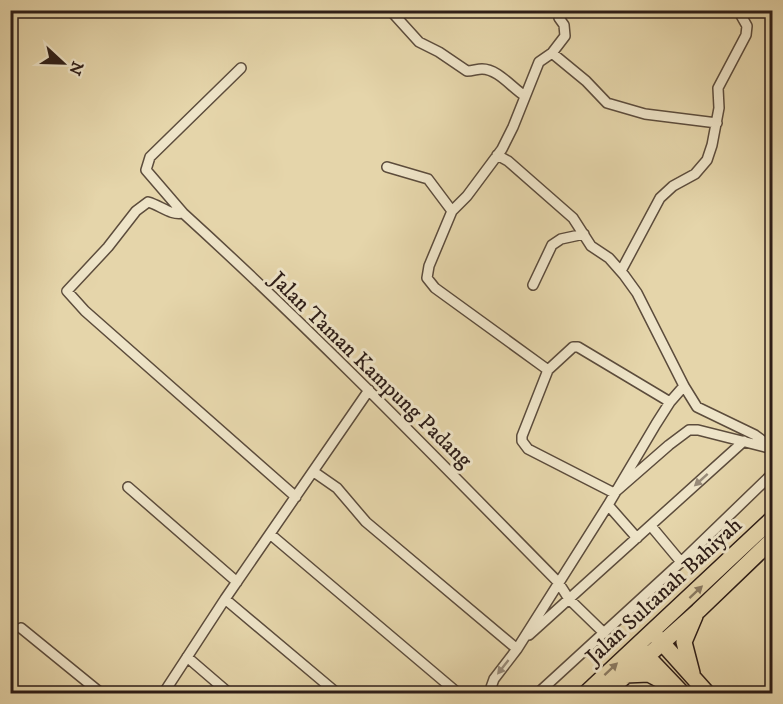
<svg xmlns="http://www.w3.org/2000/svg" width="783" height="704" viewBox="0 0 783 704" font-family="'IM FELL DW Pica',serif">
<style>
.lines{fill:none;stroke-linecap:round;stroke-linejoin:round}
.street-casing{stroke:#5c4c3c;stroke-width:12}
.primary-casing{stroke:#2e1e18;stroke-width:18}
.street{stroke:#eee4c8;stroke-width:9}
.primary{stroke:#e5d5aa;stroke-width:15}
.oneway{fill:#988b79}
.oneway2{fill:#8a7a61}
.labels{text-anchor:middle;stroke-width:6;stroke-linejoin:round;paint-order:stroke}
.street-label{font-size:22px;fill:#2e1e18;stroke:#eee4c8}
</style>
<rect width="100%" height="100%" fill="#e5d5aa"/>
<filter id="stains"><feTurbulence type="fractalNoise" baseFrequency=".00333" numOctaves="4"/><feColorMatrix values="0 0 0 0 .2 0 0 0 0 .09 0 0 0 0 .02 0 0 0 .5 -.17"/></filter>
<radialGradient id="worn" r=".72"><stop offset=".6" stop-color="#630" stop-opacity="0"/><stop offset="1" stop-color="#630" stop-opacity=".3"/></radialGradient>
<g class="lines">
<defs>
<path id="street" d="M390,10L419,42L439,52L467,71C473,71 477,69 482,69C498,69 512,88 525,96
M561,10L559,18L564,25L565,36L552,53L539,62L513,127L502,149L467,196L452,211L429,266L427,278L435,288L548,370L522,436V441L528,449L614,493L669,445L689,430H698L765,447
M552,53L586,81L607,103L645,114L717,123
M497,155L508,161L573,218L591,246L609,258L624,275L637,293L684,386L697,407L755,435L763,441L765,447L772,449
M387,167L428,179L452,211
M183,213L146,170L150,157L241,68
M621,271L660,198L673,186L695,174L707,160L712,145L719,108L718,88L746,35L747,26L738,10
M533,285L552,245L561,239L584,234
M548,370L573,347H578L670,402
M314,472L337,488L366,522L517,649
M128,487L237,582
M296,497L85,311L67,291L108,247L136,211L148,202C160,205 171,216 183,213C313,331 435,457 558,582L569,599L604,633
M608,505L637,538
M651,526L681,562
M270,534L459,694
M225,599L338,694
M21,628L102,694
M529,635L744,441
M187,657L230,694
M489,693L494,679L517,649L608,505L656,424L670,402L684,386
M163,694L225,599L369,390
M537,694L681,562L772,474"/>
<path id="primary" d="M656,636L708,694
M641,650L683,694
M692,673L684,642L695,616
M625,675L649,674L668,684
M585,694L772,519
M605,694L698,611L772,540"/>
</defs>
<!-- street casing -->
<use href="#street" class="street-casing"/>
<!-- primary casing -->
<use href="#primary" class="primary-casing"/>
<!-- street -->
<use href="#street" class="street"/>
<!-- primary -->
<use href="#primary" class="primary"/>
</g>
<!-- one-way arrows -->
<defs><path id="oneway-solid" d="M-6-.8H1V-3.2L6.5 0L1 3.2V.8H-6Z" transform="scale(1.5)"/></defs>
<g class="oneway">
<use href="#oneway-solid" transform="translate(701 480) rotate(138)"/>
<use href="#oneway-solid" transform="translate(503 667) rotate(128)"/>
</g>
<g class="oneway2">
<use href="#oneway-solid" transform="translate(696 592) rotate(-43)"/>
<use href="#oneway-solid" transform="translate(611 669) rotate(-43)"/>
</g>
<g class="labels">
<!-- street labels -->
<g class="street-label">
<text transform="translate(372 369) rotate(44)" y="8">Jalan Taman Kampung Padang</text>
<text transform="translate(663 590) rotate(-43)" y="8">Jalan Sultanah Bahiyah</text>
</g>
</g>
<!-- margin -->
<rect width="783" height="704" fill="none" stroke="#e5d5aa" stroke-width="36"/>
<rect x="12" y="12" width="759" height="680" fill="none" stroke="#2e1e18" stroke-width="3"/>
<rect x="18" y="18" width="747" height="668" fill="none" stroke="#2e1e18" stroke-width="1.5"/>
<!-- north arrow -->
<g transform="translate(63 63) rotate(112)" stroke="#eee4c8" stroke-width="4.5" paint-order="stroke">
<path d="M0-4.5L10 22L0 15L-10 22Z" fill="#2e1e18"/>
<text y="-9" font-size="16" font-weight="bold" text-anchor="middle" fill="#2e1e18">N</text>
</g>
<rect width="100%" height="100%" filter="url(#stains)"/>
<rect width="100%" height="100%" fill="url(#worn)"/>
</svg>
